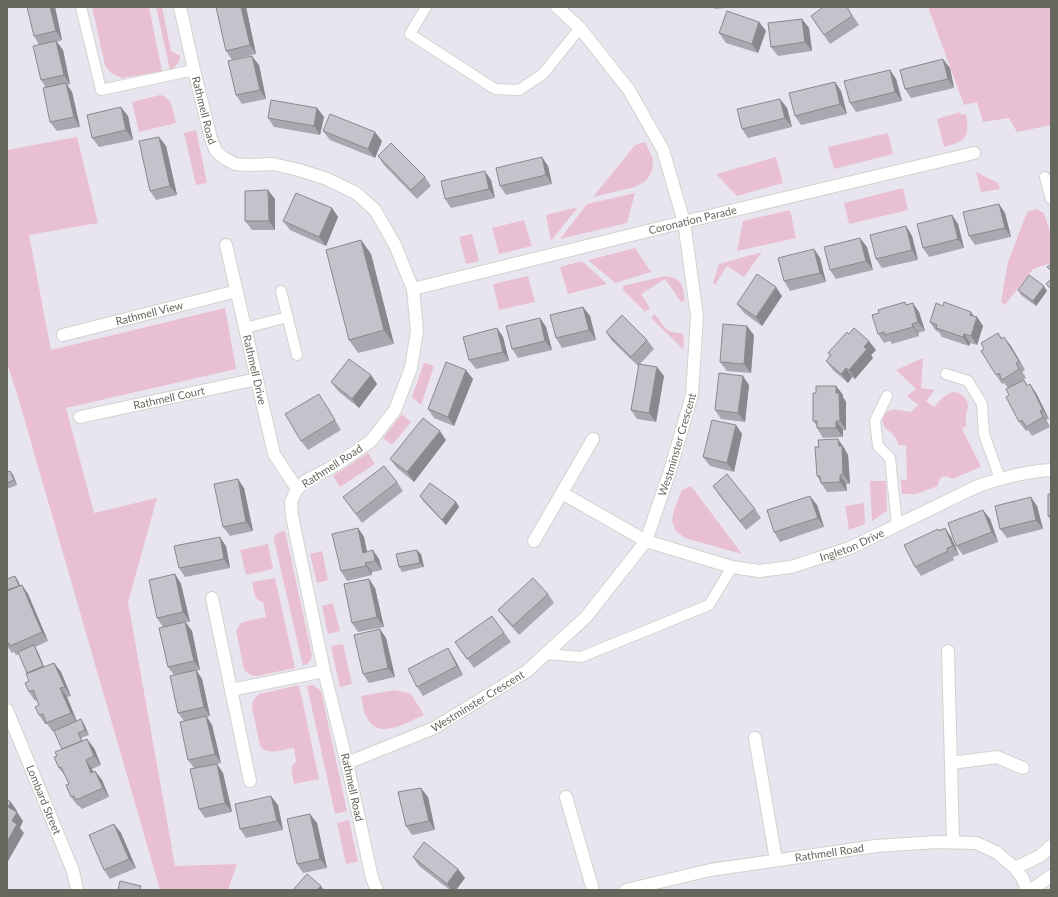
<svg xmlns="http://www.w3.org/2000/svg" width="1058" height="897" viewBox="0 0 1058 897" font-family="Lato,sans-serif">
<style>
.green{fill:#e9c0d1}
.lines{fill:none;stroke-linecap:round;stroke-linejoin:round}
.service-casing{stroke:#d1d3cc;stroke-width:12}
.minor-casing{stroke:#d1d3cc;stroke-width:14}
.tertiary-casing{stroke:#d1d3cc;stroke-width:14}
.service{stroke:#fff;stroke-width:10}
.minor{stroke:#fff;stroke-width:12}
.tertiary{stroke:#fff;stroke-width:12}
.wall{fill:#a9a7af}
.shaded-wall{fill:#8a888e}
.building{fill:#c5c2cb;stroke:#8a888e}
.labels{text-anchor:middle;stroke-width:3.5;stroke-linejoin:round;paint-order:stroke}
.street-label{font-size:11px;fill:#65675d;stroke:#fff}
</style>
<rect width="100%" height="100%" fill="#e9e5f0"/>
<!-- green -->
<path class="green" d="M92,7H149L162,71L123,78C114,76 109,72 105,65Z
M156,7H162L171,51L180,56C180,63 176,67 170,70Z
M928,7H1051V125L1017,132L1009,118L983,122L977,102L964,105Z
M160,95C173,97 173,112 176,123L139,132L132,102Z
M960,112L961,115L966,114C970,138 966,141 944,147L937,119Z
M196,130L207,183L196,185L184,133Z
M888,133L893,154L834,169L828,147Z
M77,137L98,223L29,235L51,350L225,308L236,369L66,408L94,513L157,498L128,602L175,866L237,864L228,890H160L18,397L7,363V150Z
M645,142L653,159L652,171L646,181L635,187L593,197L635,145Z
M776,157L783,183L737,196L716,174Z
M976,172L998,183L1000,189L981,192Z
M903,188L908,210L849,224L844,203Z
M635,193L627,223L560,239L587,204Z
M578,207L551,241L546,215Z
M1036,209L1044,213L1051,236V263L1033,269L1005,305L1001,302L1008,262L1027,212Z
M790,210L796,238L737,251L743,221Z
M524,220L532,246L499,254L492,228Z
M472,234L479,261L466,264L459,237Z
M635,248L651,272L615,283L588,260Z
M762,252L744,277L727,266L715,285L713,283L719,264Z
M582,261L607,284L568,294L560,267Z
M528,276L535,302L499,310L493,284Z
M665,276C682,278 683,285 685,300L681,302L665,279L641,294L650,308L645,312L623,290V286Z
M655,314C664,327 666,334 683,333L684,342L683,349L651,318Z
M923,358L921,388L935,390L926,401L934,407C941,400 951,386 962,395C965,397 968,402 968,406C968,409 966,412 966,415C965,418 966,422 967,425L962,429L981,467L952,479C945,473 938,477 938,486L916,494H902L901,480H907L906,445H899C897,442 896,438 894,436C892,432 887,431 885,427C883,425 882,421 883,418C886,405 902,411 911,412L918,405L907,396L916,389L896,370Z
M424,363L434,366L421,405L412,397Z
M402,414L411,422L392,445L383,438Z
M368,453L375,464L340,487L333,476Z
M870,481H886L887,511L872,521Z
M691,486L742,554L685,538L676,531L672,521L674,510L682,490Z
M864,503L865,524L849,530L845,506Z
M285,531L312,655C311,661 309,663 303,666L274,540C274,534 278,532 285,531Z
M268,544L273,569L246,575L240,550Z
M322,551L328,580L317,583L310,554Z
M275,578L295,668L257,676C251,676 248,674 244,669L236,631L240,624L243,622L266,617L263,602C254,601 254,590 252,582Z
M333,603L340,631L328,634L322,606Z
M343,644L352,684L340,687L331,646Z
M299,685L319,779L294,784C293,776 288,766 296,762L294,748C283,749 267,757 260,745L252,708C252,702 254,698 259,694Z
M313,685L321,691L347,811L335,814L307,686Z
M395,690L411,694L424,715C407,722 379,741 367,718C363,712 363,703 361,696Z
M349,820L358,862L346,864L337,823Z"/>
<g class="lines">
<defs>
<path id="service" d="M81,7L101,90L194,70
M426,7L410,34L495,89L519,90L543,74L580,28
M1045,177L1051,199
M281,291L297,355
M245,328L288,317
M946,374L968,381L982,404L984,434L1000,479
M887,396L875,421L878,446L890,458L897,525
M546,654L581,657L709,605L732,567"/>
<g id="minor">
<path id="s1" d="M226,245L274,454L297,489"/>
<path id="s2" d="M413,289L684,222L974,153"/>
<path id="s3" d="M63,335L237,291"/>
<path id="s4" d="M80,417L257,379"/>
<path id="s5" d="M562,493L646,541L732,567L759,571L791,567L850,548L978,486C1002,478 1026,471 1051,470"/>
<path d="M534,541L593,439"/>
<path d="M212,598L250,781"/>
<path d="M948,651L953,842"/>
<path d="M231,690L324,671"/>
<path id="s6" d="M7,710L73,871L77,890"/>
<path d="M755,738L776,860"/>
<path id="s7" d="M347,763L434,728L527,671L586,617L646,541L669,474L692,395L697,316L684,222L663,150L629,90L580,28L557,7"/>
<path d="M951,763L997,757L1023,768"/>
<path d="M566,797L593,890"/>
</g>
<g id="tertiary">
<path id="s8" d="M180,7L194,70L211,139L216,151L224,158L235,164L247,165L273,164L299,170L327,179L356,193L375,210L395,245L413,289L417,331L411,368L395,410L371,441L336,465L307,480L297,489L291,502L292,516L324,671L347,763L372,878L377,890"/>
<path d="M1015,868L1040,856L1051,846"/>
<path id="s9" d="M626,890L710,870L876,846L937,842L976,843L996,852L1015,868L1023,879L1027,890"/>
<path d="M1031,890L1051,876"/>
</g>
</defs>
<!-- service casing -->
<use href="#service" class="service-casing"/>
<!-- minor casing -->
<use href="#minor" class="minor-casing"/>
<!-- tertiary casing -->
<use href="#tertiary" class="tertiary-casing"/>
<!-- service -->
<use href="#service" class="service"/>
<!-- minor -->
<use href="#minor" class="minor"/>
<!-- tertiary -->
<use href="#tertiary" class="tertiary"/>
</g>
<!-- wall -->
<path class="wall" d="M27,7H55L62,40L57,42L63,50L70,84L67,85L72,92L80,127L57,131L50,122L46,88L41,80L39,45L34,36Z
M216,7H246L256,54L232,60L226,51Z
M713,7H734L715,9Z
M847,7L859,25L830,44L811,16Z
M802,19L809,28L812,51L778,56L771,47Z
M759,22L766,31L758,53L726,43L719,33Z
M259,65L266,99L242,104L236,95Z
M950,68L954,88L911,98L905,89Z
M890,70L896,79L902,101L856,112L850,103Z
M835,82L841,91L847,114L801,125L795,116Z
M780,99L787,108L792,127L748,138L742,129Z
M317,108L324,117L320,135L274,127L268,118Z
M128,116L133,140L99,147L92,138Z
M323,131L382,141L375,158L330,140Z
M159,137L166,146L177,195L156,200L150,191Z
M378,156L425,177L431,186L417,199L384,165Z
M548,166L552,184L506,195L500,186Z
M491,180L495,198L451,208L445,199Z
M275,199V230H252L245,221Z
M999,204L1005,213L1011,237L975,245L969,236Z
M332,208L338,217L326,246L290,230L283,221Z
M952,215L958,224L964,248L929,257L923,248Z
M906,226L912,236L918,260L882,268L876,259Z
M361,240L371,254L394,344L358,353L349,340Z
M867,247L873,270L836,279L830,270Z
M814,249L820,258L826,282L790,291L784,281Z
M1018,290L1047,291L1036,306L1021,295Z
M782,296L762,326L744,313L737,304Z
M905,302L907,305L919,312L925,331L918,333L919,336L892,344L890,341L884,343L878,334L879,313Z
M583,307L590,316L596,340L562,348L556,338Z
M974,316L977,317L983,326L977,345L970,343L969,346L942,337L939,332L936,331L930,322Z
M540,318L546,327L552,350L518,358L512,349Z
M497,328L503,337L509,361L476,369L469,360Z
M606,332L647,340L654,349L640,364L664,376L656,422L637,419L631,410L639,365L638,366L612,341Z
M998,333L1002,338L1011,346L1025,370L1022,372L1026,378L1020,382L1024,380L1028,386L1036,393L1049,419L1046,420L1050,427L1032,436L1028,430L1026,431L1019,422L1009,395L1008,388L1004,383L1002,384L996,375L984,349Z
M754,335L751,373L727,371L720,362Z
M876,350L871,355L873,358L855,379L852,377L848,383L833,370L826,361L830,356L828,353Z
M371,375L377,384L359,408L338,391L331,382Z
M473,379L454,426L434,418L428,409Z
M749,385L745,422L721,419L715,410Z
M836,386L843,395V397L846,402V430H843V437L823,438L817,428V426L813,421Z
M325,403L341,430L308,450L301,441Z
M736,425L742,434L734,472L710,466L703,457Z
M446,440L414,482L397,468L390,459Z
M845,449V450L848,455L850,484H846L847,491L827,492L821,483L820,481L817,476Z
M10,471L13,475L17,485L7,489V472Z
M397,482L403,491L362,523L343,497Z
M713,486L755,509L761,518L746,530L719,495Z
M244,488L253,531L230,536L223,527Z
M1051,494V521L1048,516Z
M420,496L456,502L459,507L446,525L423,501Z
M817,505L824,527L780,542L774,532Z
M1037,506L1043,529L1007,538L1000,529Z
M983,510L990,519L998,542L963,555L956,546Z
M358,528L364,537L367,552L379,559L382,570L372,572V575L347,581L341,571Z
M945,528L951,537L959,555L953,557L954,560L921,576L915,567L939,530Z
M226,546L230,568L185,577L179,568Z
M421,554L424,567L402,572L399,567Z
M175,574L181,584L190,622H186L192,631L200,670L197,671L202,679L210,716L207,717L212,725L221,763L217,764L223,773L232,812L205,818L199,809L194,768L188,760L184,721L178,713L174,675L168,667L163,627L157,618Z
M15,576L18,581L20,585H22L28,594L48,641L35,647L37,650L44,667L54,663L61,672L71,696L67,697L77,721L84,724L89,735L81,738L83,741L94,748L101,765L92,769L93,772L95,771L102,780L109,797L82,809L79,806H78L71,797L69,784L66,777L59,768L57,756L62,749L54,731L53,732L47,724H45L39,715V705L37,700L35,701L29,692V681L28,674L19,654L16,655L14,652L12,653L7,646V579Z
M369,579L375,588L384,627L358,632L352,623Z
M548,594L554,603L519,635L505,619L498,610Z
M492,616L511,642L474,668L455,642Z
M386,638L395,677L369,683L363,674Z
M448,648L454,658L463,675L423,696L417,687Z
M428,797L435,830L412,835L406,826Z
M278,805L283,830L246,838L240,829Z
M317,823L327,868L303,873L297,864Z
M114,824L121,833L136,868L110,879L104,870Z
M413,857L458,869L465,878L456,890H450L419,866Z"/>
<!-- shaded-wall -->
<path class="shaded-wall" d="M50,7H55L62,40L56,31Z
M241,7H246L256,54L250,45Z
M802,19L809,28L812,51L805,42Z
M759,22L766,31L758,53L752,44Z
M56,41L63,50L70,84L64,75Z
M252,56L259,65L266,99L260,90Z
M943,59L950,68L954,88L948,79Z
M890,70L896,79L902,101L895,92Z
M835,82L841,91L847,114L840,104Z
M66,83L72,92L80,127L74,117Z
M780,99L787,108L792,127L785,118Z
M121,107L128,116L133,140L126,130Z
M317,108L324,117L320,135L314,126Z
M375,132L382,141L375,158L368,149Z
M159,137L166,146L177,195L170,186Z
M542,157L548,166L552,184L546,175Z
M485,171L491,180L495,198L489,189Z
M268,190L275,199V230L269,221Z
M999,204L1005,213L1011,237L1005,228Z
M332,208L338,217L326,246L319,237Z
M952,215L958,224L964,248L958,239Z
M906,226L912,236L918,260L912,250Z
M860,238L867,247L873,270L866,261Z
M361,240L371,254L394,344L384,330Z
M814,249L820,258L826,282L820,273Z
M1044,286L1047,291L1036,306L1033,301Z
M776,287L782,296L762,326L756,317Z
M913,303L919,312L925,331L918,322Z
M583,307L590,316L596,340L589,330Z
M971,312L976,319L977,317L983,326L977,345L971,336L970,315Z
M540,318L546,327L552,350L545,341Z
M912,324L918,333L919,336L913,327Z
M747,326L754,335L751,373L744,364Z
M497,328L503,337L509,361L503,352Z
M964,334L970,343L969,346L963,337Z
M1004,337L1011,346L1025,370L1019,361Z
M869,341L876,350L871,355L873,358L855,379L849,370L864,347Z
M1016,363L1026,378L1019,369Z
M657,367L664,376L656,422L649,413Z
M846,368L852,377L848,383L841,374Z
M466,370L473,379L454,426L448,417Z
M371,375L377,384L359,408L352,399Z
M743,376L749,385L745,422L738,413Z
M1030,384L1036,393L1049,419L1043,410Z
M836,386L843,395V397L846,402V430L840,421L836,393Z
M1040,411L1046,420L1050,427L1043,417Z
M836,421L843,430V437L836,428Z
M736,425L742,434L734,472L727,463Z
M440,431L446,440L414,482L407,472Z
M838,439L845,449V450L848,455L850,484L843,474Z
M10,471L13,475L17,485L14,480Z
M840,475L846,484L847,491L840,482Z
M238,479L244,488L253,531L246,522Z
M810,496L817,505L824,527L818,518Z
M1031,497L1037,506L1043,529L1036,520Z
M456,502L459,507L446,525L442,520Z
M983,510L990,519L998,542L992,532Z
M358,528L364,537L369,562L363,553Z
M945,528L951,537L959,555L953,546Z
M220,537L226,546L230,568L224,559Z
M373,550L379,559L382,570L375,561Z
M417,550L421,554L424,567L420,563Z
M365,563L372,572V575L366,566Z
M175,574L181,584L190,622L183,612Z
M15,576L18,581L22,590L19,586Z
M369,579L375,588L384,627L377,617Z
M22,585L28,594L48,641L42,632Z
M185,622L192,631L200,670L194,661Z
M380,629L386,638L395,677L388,668Z
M34,645L37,650L46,671L43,666Z
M448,648L454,658L463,675L457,666Z
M54,663L61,672L71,696L65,687Z
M196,670L202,679L210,716L204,707Z
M60,688L67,697L77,722L71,713Z
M206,716L212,725L221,763L215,754Z
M81,719L84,724L89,735L85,730Z
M87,739L94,748L101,765L94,756Z
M86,760L92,769L97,782L91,773Z
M217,764L223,773L232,812L225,803Z
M95,771L102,780L109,797L103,788Z
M421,788L428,797L435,830L429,821Z
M271,796L278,805L283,830L277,821Z
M11,802L17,811L14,816L8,807Z
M17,812L23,821L20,828L24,833L7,863V842L12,821Z
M310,814L317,823L327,868L320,859Z
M114,824L121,833L136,868L129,859Z
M458,869L465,878L456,890H452L447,884Z
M321,886L324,890H317Z"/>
<!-- building -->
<path class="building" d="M27,7H50L56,31L34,36Z
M216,7H241L250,45L226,51Z
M823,7H847L852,16L824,35L811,16Z
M727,11L759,22L752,44L719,33Z
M802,19L805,42L771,47L768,23Z
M56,41L64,75L41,80L33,46Z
M252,56L260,90L236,95L228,61Z
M943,59L948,79L905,89L900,70Z
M890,70L895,92L850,103L844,81Z
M835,82L840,104L795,116L789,93Z
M66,83L74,117L50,122L43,88Z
M780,99L785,118L742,129L737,109Z
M271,100L317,108L314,126L268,118Z
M121,107L126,130L92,138L87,115Z
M330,114L375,132L368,149L323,131Z
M159,137L170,186L150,191L139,141Z
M391,143L425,177L411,190L378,156Z
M542,157L546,175L500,186L496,168Z
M485,171L489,189L445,199L441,181Z
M268,190L269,221H245V191Z
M296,193L332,208L319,237L283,221Z
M999,204L1005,228L969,236L963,212Z
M952,215L958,239L923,248L917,224Z
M906,226L912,250L876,259L870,235Z
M860,238L866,261L830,270L824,247Z
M361,240L384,330L349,340L326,250Z
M814,249L820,273L784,281L778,258Z
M1051,264V271L1047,267Z
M757,274L776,287L756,317L737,304Z
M1029,275L1044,286L1033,301L1018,290Z
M1051,279V289L1046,284Z
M905,302L906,305L913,303L918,322L912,324L913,327L885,335L884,332L878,334L872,315L879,313L878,310Z
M944,302L971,312L970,315L977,317L971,336L964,334L963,337L936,328L937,325L930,322L936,303L943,306Z
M583,307L589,330L556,338L550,315Z
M622,315L647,340L631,357L606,332Z
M540,318L545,341L512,349L506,326Z
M723,324L747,326L744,364L720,362Z
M497,328L503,352L469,360L463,337Z
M854,328L869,341L864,347L867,349L849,370L846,368L841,374L826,361L831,355L828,353L847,332L849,334Z
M998,333L1001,339L1004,337L1019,361L1016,363L1019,369L1002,380L999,373L996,375L981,351L984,349L981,343Z
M349,359L371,375L352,399L331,382Z
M446,362L466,370L448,417L428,409Z
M639,364L657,367L649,413L631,410Z
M719,373L743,376L738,413L715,410Z
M1024,380L1027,386L1030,384L1043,410L1040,411L1043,417L1026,427L1022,420L1019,422L1006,397L1009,395L1006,389Z
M816,386H836V393H839L840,421H836V428H817V421H813V393H816Z
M319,394L335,420L301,441L285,414Z
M423,418L440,431L407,472L390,459Z
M712,420L736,425L727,463L703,457Z
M838,439L839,446H842L843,474L840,475V482L821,483L820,476H817L815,447H819L818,440Z
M384,466L397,482L356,514L343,497Z
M10,471L14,480L7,483V472Z
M727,474L755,509L740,521L713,486Z
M238,479L246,522L223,527L214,484Z
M430,483L456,502L442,520L420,496Z
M1048,494H1051V516H1048Z
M810,496L818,518L774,532L767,510Z
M1031,497L1036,520L1000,529L995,506Z
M983,510L992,532L956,546L948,523Z
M358,528L363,553L373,550L375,561L365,563L366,566L341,571L332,534Z
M945,528L953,546L947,548L948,551L915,567L904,545L938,529L939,531Z
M220,537L224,559L179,568L174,546Z
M417,550L420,563L399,567L396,554Z
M175,574L183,612L157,618L149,580Z
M15,576L19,586L7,590V579Z
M533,578L548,594L513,626L498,610Z
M369,579L377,617L352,623L344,584Z
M22,585L42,632L10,646L9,643H7V591Z
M492,616L504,633L467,659L455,642Z
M185,622L194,661L168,667L159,628Z
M380,629L388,668L363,674L354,635Z
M34,645L43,666L27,673L18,652Z
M448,648L457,666L417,687L408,669Z
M54,663L65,687L60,688L71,713L46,723L43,714L39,715L35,707L39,705L33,690L29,692L25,683L29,681L26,674Z
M196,670L204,707L178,713L170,676Z
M206,716L215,754L188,760L180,722Z
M81,719L85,730L78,733L82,741L62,749L54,731Z
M87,739L94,756L86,760L91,773L95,771L103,788L76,800L74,796L71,797L66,785L69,784L61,767L59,768L54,757L57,756L55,752Z
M217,764L225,803L199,809L190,769Z
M421,788L429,821L406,826L398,792Z
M271,796L277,821L240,829L235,804Z
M7,800L11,802L8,807L17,812L12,821L17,824L7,842Z
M310,814L320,859L297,864L287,819Z
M114,824L129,859L104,870L89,835Z
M424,842L458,869L447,884L413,857Z
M307,874L321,886L317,890H293Z
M120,881L141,886L140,890H118Z"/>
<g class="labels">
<!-- street labels -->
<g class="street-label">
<text dy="4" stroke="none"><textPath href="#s8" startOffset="106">Rathmell Road</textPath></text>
<text dy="4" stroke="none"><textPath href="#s2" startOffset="288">Coronation Parade</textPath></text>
<text dy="4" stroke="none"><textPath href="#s3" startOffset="89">Rathmell View</textPath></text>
<text dy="4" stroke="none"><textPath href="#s1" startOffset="128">Rathmell Drive</textPath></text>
<text dy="4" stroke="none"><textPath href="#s4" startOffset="91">Rathmell Court</textPath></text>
<text dy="4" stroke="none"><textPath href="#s7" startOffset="481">Westminster Crescent</textPath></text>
<text transform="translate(332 466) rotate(-33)" y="4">Rathmell Road</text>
<text dy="4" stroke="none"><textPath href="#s5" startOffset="311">Ingleton Drive</textPath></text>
<text dy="4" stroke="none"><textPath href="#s7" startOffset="145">Westminster Crescent</textPath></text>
<text dy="4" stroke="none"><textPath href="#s8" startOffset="970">Rathmell Road</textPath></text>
<text dy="4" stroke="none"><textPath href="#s6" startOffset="97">Lombard Street</textPath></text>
<text dy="4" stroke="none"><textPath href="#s9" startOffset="207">Rathmell Road</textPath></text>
</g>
</g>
<!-- border -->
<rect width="1058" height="897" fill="none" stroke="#65675d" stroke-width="16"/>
</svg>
